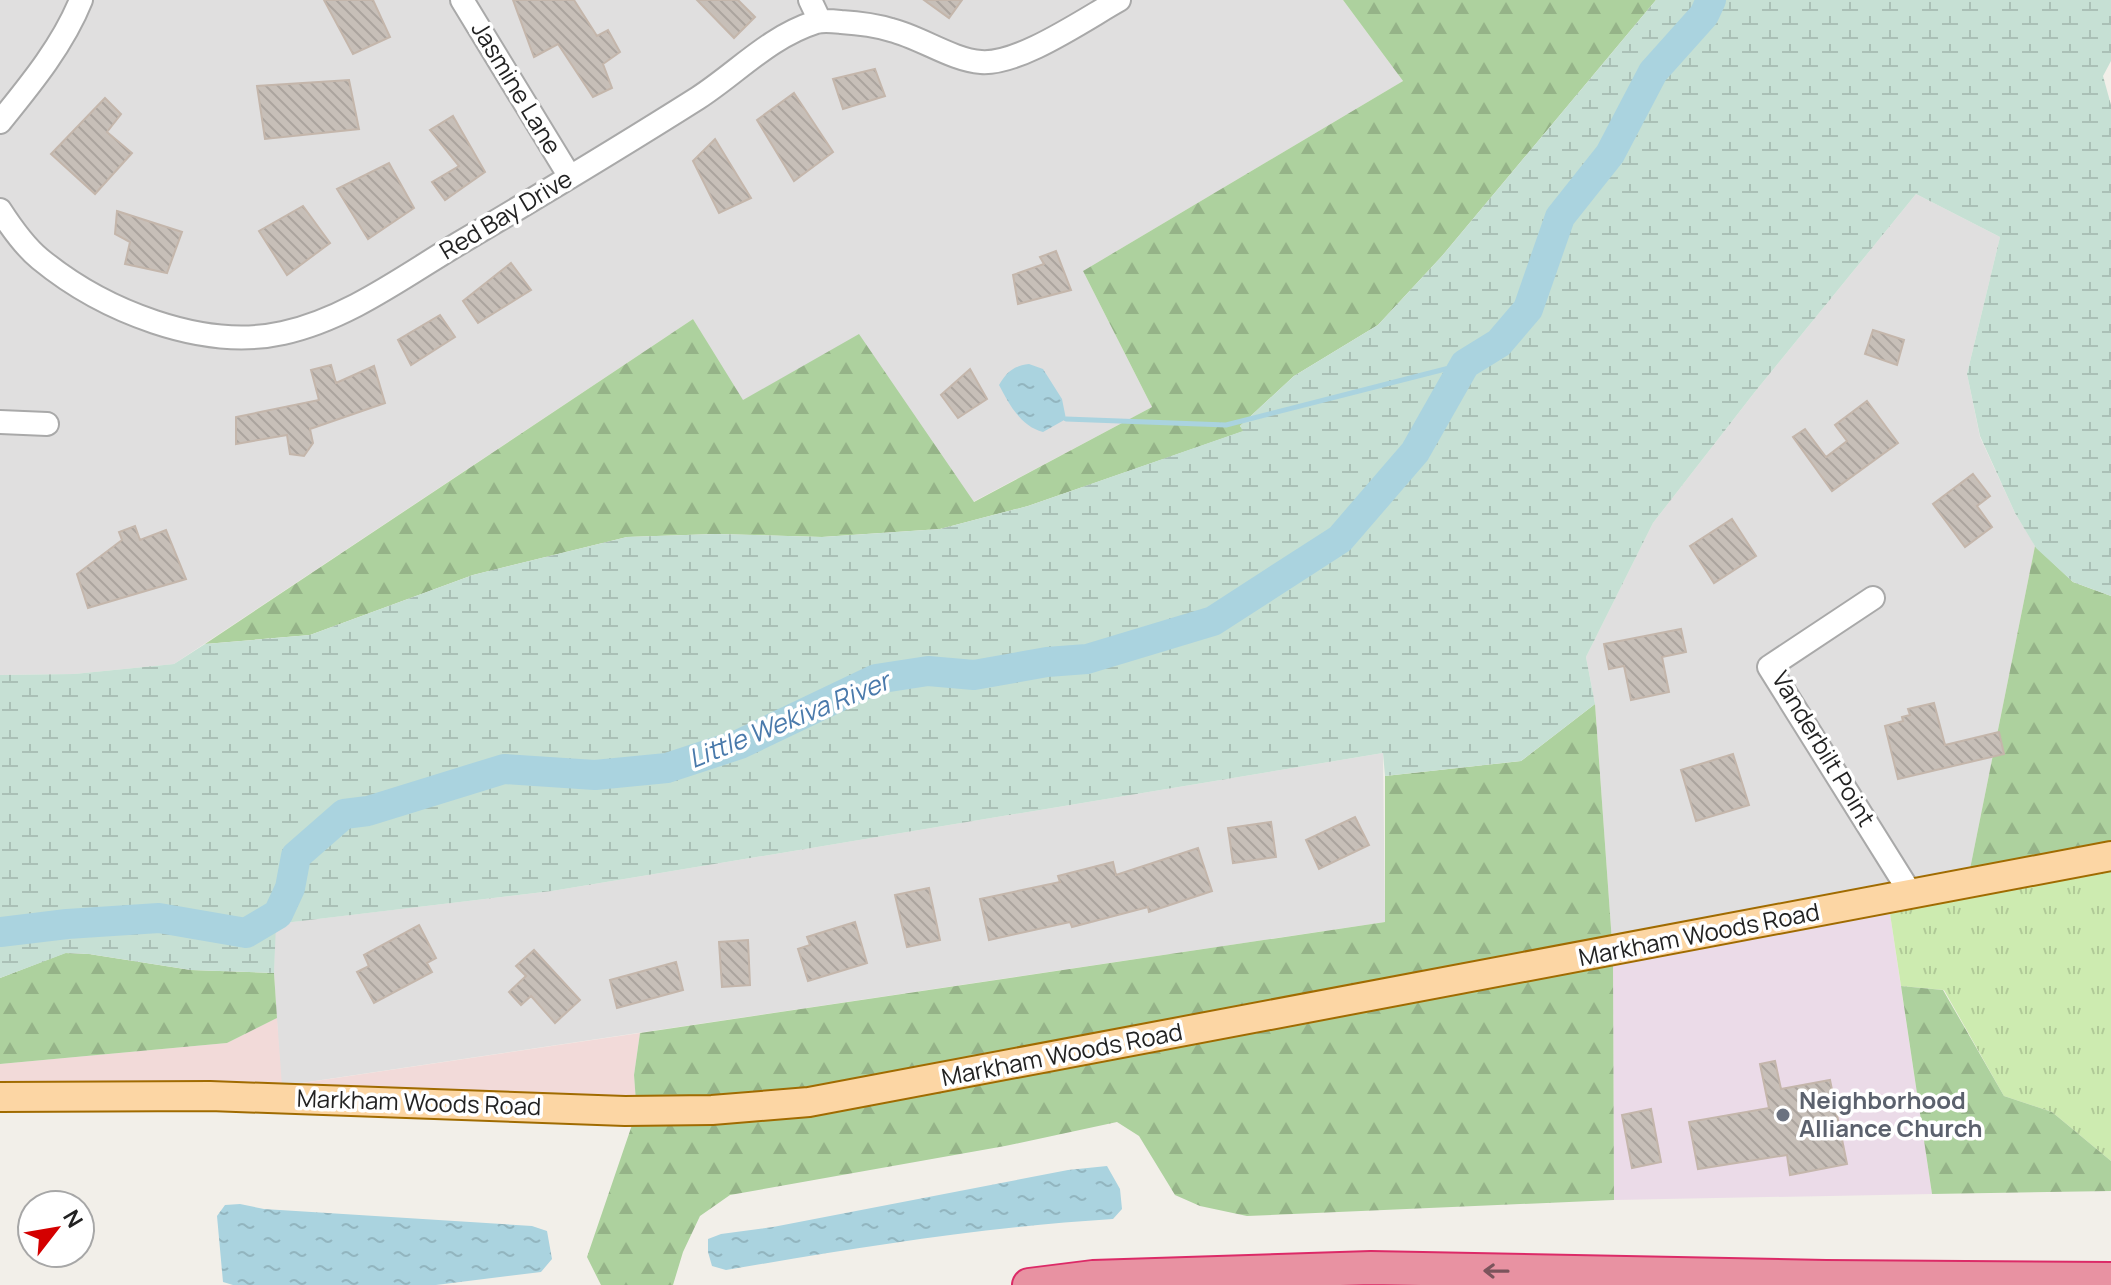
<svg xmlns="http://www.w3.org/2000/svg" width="2111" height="1285" viewBox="0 0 2111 1285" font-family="Manrope,sans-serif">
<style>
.residential{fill:#e0dfdf}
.commercial{fill:#f2dad9}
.industrial{fill:#ebdbe8}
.grass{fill:url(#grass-tufts)}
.forest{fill:url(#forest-firs)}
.wetland{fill:url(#wetland-marsh)}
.water{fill:url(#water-ripples)}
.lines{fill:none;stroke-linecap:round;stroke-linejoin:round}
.stream{stroke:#aad3df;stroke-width:5}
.river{stroke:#aad3df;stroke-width:30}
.building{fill:url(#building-back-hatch);stroke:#c4b6ab;stroke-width:2}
.minor-casing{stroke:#a9a9a9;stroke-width:26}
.major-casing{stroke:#a06b00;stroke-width:32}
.highway-casing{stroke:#dc2a67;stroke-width:36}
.minor{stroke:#fff;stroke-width:22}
.major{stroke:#fcd6a4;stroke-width:28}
.highway{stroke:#e892a2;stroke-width:32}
.oneway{stroke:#7b545c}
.worship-dot{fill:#6b7280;stroke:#fff;stroke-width:3}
.labels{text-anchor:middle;stroke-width:7;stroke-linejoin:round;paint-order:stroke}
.street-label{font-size:24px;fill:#222;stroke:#fff}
.worship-label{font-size:24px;font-weight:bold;fill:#5b616d;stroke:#fff;text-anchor:start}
.water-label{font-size:26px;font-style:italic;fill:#4a7aab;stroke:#fff}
</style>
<defs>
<pattern id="grass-tufts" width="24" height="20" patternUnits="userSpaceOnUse" patternTransform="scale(2)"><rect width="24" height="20" fill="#cdebb0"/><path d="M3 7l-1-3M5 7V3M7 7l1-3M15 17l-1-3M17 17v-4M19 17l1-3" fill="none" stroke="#b0c997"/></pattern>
<pattern id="forest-firs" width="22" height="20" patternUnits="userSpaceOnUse" patternTransform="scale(2)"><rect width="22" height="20" fill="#add19e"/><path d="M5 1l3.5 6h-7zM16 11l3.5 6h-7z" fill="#95b388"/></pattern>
<pattern id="wetland-marsh" width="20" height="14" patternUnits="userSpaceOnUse" patternTransform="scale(2)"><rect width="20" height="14" fill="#c6e0d4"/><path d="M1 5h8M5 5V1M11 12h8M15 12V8" fill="none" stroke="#aac0b6"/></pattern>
<pattern id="water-ripples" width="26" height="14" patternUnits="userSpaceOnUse" patternTransform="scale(2)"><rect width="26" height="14" fill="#aad3df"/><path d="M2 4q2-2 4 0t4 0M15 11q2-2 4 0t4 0" fill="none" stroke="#92b5bf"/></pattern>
<pattern id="building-back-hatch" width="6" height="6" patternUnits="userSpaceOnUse" patternTransform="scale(2)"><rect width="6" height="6" fill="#c7bfb8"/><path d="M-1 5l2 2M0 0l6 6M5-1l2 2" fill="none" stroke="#aba49e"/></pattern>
</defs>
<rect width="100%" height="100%" fill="#f2efe9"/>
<!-- residential -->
<path class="residential" d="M0,0H1343L1403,81L1083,271L1152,407L973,502L859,335L742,401L693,319L174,664L74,674L0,675Z
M1916,194L2000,237L1967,374L1980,437L2015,513L2035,546L1969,874L1917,884L1782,669L1886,600L1876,585L1764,660L1896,888L1612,942L1595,704L1586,657L1653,523L1754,393Z
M1383,753L1385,922L281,1086L274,973L275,924L552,891Z"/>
<!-- commercial -->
<path class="commercial" d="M277,1018L282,1086L640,1033L634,1075L636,1102L0,1088V1064L227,1043Z"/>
<!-- industrial -->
<path class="industrial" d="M1889,907L1932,1194L1614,1200L1613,961Z"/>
<!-- grass -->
<path class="grass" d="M2111,866V1161L2052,1112L2004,1096L1944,990L1901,986L1889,907Z"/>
<!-- forest -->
<path class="forest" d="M1343,0H1656L1442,256L1378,325L1294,376L1240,426L1244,431L1028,506L940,529L822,537L715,534L627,537L473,575L310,635L205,644L693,319L743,400L859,334L974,502L1152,407L1083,271L1403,81Z
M2035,546L2073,582L2111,596V847L1969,874Z
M1595,704L1612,942L808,1093L636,1102L634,1075L640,1033L1385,922V776L1521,761Z
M65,953L89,954L191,970L274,973L277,1018L227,1043L0,1064V978Z
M1613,961L1614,1200L1247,1216L1200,1206L1175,1195L1139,1136L1117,1122L1005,1146L730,1195L700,1216L683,1252L673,1285H601L587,1257L632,1125Z
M1901,986L1943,990L2004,1096L2052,1112L2111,1161V1191L1932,1194Z"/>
<!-- wetland -->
<path class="wetland" d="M1656,0H2111V61L2103,76L2111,105V596L2073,582L2036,548L2015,513L1980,436L1967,374L2000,237L1916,194L1754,393L1653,523L1586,657L1595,704L1521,761L1385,776L1383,753L552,891L276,924L274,973L191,970L89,954L66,953L0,978V675L74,674L174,664L205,644L310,635L473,575L627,537L715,534L822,537L940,529L1028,506L1243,431L1240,426L1294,376L1378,325L1442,256Z"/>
<!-- water -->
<path class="water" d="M1029,364L1043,369L1062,399L1066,419L1043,432C1021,427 1009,404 999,385C1007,372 1013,366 1029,364Z
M1107,1166L1120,1189L1122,1209L1113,1219C983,1227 855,1248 726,1270L712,1266L708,1252V1239L721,1234L773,1227L1068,1170Z
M240,1204L264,1209L532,1226L547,1231L552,1259L541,1272L436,1285H233L223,1282L217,1216L225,1205Z"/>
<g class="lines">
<!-- stream -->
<path class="stream" d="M1066,419L1226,425L1465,364"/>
<!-- river -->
<path class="river" d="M0,932L67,924L159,918L246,933L278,914L290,888L296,856L344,814L368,811L504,769L595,775L667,768L740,744L876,679L928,671L974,675L1047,662L1087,659L1213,621L1340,539L1415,452L1465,364L1499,343L1528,309L1560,217L1610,154L1653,72L1704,15L1711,0"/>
</g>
<!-- building -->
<path class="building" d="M324,0H373L390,37L353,54Z
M513,0H574L597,36L608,30L620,52L603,64L612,88L593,97L558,44L534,57Z
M697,0H738L755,17L734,38Z
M924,0H962L949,18Z
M875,69L885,96L843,109L833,79Z
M349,80L359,129L265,139L257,86Z
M794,93L833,152L794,181L757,120Z
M105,98L121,114L107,132L132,153L95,194L51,154Z
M453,116L485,172L445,200L432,182L459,166L430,130Z
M715,139L751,198L719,213L693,161Z
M389,163L414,208L368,239L337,189Z
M303,206L330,243L287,275L259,231Z
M117,211L182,232L167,273L125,264L130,242L115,234Z
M1056,251L1071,290L1018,304L1013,275L1044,264L1040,257Z
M511,263L531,290L478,323L463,301Z
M440,315L455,337L411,365L398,340Z
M1873,330L1904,340L1897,365L1865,354Z
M331,365L336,383L374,366L385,403L310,429L313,443L304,456L290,454L287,435L236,444V417L319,400L311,370Z
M970,369L987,399L958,418L941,395Z
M1867,401L1898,443L1832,491L1793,437L1805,429L1826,457L1847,441L1835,425Z
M1973,474L1990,496L1977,506L1992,527L1965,547L1933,504Z
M1732,519L1756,556L1714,583L1690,546Z
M135,526L140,540L166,530L186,579L88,608L77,574L122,540L119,532Z
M1681,629L1686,652L1662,657L1669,692L1631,700L1624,666L1609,669L1604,644Z
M1934,703L1945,745L1999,732L2004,754L1898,779L1885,726L1903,721L1902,717L1910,715L1908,709Z
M1733,754L1749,805L1696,821L1681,770Z
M1355,817L1369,845L1319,869L1306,840Z
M1271,822L1276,857L1233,863L1228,828Z
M1198,848L1212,891L1149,912L1148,907L1072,927L1070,922L989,940L980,899L1060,882L1058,876L1113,862L1116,875Z
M929,888L940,940L907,947L895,895Z
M855,922L867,963L808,981L798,949L810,945L807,937Z
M419,925L436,958L427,963L432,972L374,1003L357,972L369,966L364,955Z
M748,940L750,985L722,987L719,942Z
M534,950L580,1000L555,1023L531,996L521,1005L509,992L526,976L516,966Z
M676,962L683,990L617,1008L610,980Z
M1775,1061L1781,1089L1830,1080L1847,1164L1790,1175L1787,1155L1698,1169L1689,1122L1769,1108L1760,1064Z
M1651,1109L1661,1162L1632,1168L1622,1115Z"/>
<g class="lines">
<defs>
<path id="minor" d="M462,0L570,177
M810,0L820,21
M0,122C30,85 63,45 81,0
M0,210C11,227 24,246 40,259C102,310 202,351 283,333C347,319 403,277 458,244C539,196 619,148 698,98C738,72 769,37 816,22C824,20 832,21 841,22C857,23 875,25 891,30C920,37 952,60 981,62C1019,65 1085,19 1119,0
M0,422L47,424
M1873,598L1769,667L1911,894"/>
<path id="major" d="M0,1097L210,1096L625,1111L712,1110L809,1102L2111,856"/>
<path id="highway" d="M1029,1285L1093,1277L1371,1268L1826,1277L2111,1279"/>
</defs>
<!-- minor casing -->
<use href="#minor" class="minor-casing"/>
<!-- major casing -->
<use href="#major" class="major-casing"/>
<!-- highway casing -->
<use href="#highway" class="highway-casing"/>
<!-- minor -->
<use href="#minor" class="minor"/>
<!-- major -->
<use href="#major" class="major"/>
<!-- highway -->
<use href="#highway" class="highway"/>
</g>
<!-- one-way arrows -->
<defs><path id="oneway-shaft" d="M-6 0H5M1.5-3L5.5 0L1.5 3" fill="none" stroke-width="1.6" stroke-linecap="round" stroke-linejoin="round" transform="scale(2)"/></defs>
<use class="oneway" href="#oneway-shaft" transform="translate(1496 1271) rotate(-179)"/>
<!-- markers -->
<circle class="worship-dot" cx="1783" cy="1115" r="8"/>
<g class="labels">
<!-- street labels -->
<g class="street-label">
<text transform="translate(516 88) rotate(59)" y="8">Jasmine Lane</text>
<text transform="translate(506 215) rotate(-31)" y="8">Red Bay Drive</text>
<text transform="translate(1823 749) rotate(59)" y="8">Vanderbilt Point</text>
<text transform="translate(1699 935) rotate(-11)" y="8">Markham Woods Road</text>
<text transform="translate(1062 1055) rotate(-11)" y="8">Markham Woods Road</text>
<text transform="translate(419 1103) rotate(2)" y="8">Markham Woods Road</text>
</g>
<!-- worship labels -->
<g class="worship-label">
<text x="1799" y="1109">Neighborhood<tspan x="1799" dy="28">Alliance Church</tspan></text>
</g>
<!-- water labels -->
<g class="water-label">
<text transform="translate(789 720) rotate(-22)" y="9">Little Wekiva River</text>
</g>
</g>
<!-- north arrow -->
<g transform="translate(56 1229) rotate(59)"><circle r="38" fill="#ffffff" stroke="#a7a7a7" stroke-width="2"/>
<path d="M0-6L14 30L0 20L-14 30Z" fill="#d40000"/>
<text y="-12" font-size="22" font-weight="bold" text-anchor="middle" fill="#222222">N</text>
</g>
</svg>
